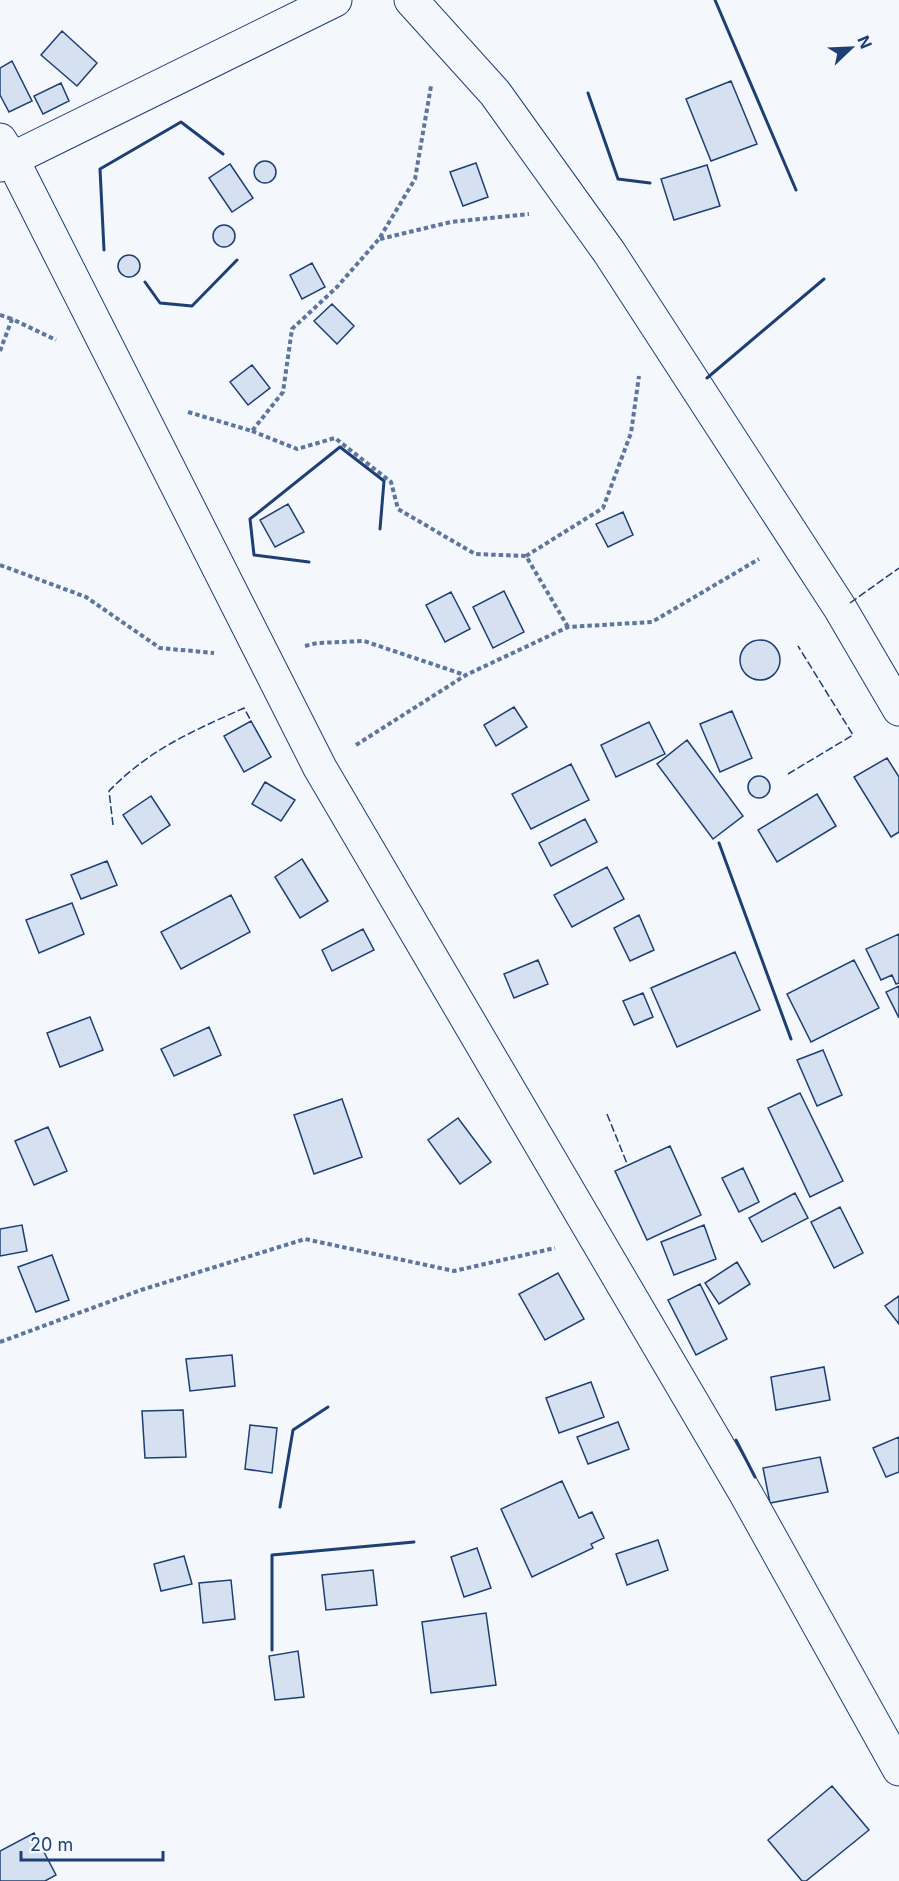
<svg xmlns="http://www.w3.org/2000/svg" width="899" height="1881" viewBox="0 0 899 1881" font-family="Inter,sans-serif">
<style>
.building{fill:#d5e0f0;stroke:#1d3f73;stroke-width:1.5}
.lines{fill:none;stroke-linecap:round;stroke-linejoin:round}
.street-casing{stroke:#1d3f73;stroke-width:35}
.path{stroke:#5e769c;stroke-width:4;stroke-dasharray:4.5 3;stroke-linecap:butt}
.street{stroke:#f4f7fb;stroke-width:33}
.fence{stroke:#1d3f73;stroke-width:1.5;stroke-dasharray:8 3;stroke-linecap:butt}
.wall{stroke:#1d3f73;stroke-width:3}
</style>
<rect width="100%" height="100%" fill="#f4f7fb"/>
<!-- building -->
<path class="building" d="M62,31L97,63L77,86L41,55Z
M12,61L32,101L9,112L0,95V68Z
M731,81L757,144L711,161L686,99Z
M61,83L69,101L43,114L34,96Z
M254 172a11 11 0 1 1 22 0a11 11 0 1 1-22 0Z
M476,163L488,197L463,206L450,172Z
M230,164L253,198L232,212L209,178Z
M707,165L720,206L674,220L661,179Z
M213 236a11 11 0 1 1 22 0a11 11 0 1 1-22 0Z
M118 266a11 11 0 1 1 22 0a11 11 0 1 1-22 0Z
M312,263L325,287L302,299L290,275Z
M332,304L354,326L337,344L314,321Z
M252,365L270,388L248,405L230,382Z
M288,504L304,532L275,547L260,520Z
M623,512L633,535L608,547L596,524Z
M504,591L524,632L493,648L473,607Z
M451,592L470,629L445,642L426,605Z
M740 660a20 20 0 1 1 40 0a20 20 0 1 1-40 0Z
M514,707L527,727L496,746L484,725Z
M732,711L752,758L720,772L700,724Z
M251,721L271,757L244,772L224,736Z
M649,722L665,754L616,777L601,745Z
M687,740L743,816L713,839L657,764Z
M887,758L899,777V832L891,837L854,777Z
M571,764L589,800L531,829L512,794Z
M748 787a11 11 0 1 1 22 0a11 11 0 1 1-22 0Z
M265,782L295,800L281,821L252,804Z
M817,794L836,826L777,862L758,830Z
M151,796L170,825L142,844L123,815Z
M585,819L597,842L551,866L539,843Z
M302,859L328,901L300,918L275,877Z
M107,861L117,885L81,899L71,875Z
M607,867L624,899L572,927L554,895Z
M231,895L250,932L181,969L161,932Z
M72,903L84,934L39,953L26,920Z
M639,915L654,950L630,961L614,928Z
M363,929L374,950L332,971L322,950Z
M899,934V983L896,984L892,975L881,980L866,949Z
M735,952L760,1010L677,1047L651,988Z
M538,960L548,984L514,998L504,974Z
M854,960L879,1008L811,1042L787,994Z
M899,986V1018L886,992Z
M643,993L653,1017L634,1025L623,1001Z
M90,1017L103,1050L60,1067L47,1033Z
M209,1027L221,1055L174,1076L161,1049Z
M823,1050L842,1095L817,1106L797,1060Z
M800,1093L843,1181L810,1197L768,1108Z
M342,1099L362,1157L314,1174L294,1115Z
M458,1118L491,1162L460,1184L428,1140Z
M48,1127L67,1171L34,1185L15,1141Z
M670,1146L701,1215L647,1240L615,1171Z
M743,1168L759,1202L739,1212L722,1178Z
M795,1193L808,1218L762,1242L749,1218Z
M840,1207L863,1253L834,1268L811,1222Z
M22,1225L27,1251L0,1256V1229Z
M704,1225L716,1259L674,1275L661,1242Z
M52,1255L69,1300L36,1312L18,1267Z
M737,1262L750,1284L719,1304L705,1283Z
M558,1273L584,1319L545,1340L519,1294Z
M700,1284L727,1339L696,1355L668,1300Z
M899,1296V1324L885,1306Z
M232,1355L235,1386L190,1391L186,1359Z
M824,1367L830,1400L776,1410L771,1377Z
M591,1382L604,1417L559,1433L546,1398Z
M183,1410L186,1457L145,1458L142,1411Z
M618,1422L629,1449L588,1464L577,1437Z
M250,1425L277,1428L272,1473L245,1469Z
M899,1437V1472L886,1477L873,1448Z
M820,1457L828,1492L770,1503L763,1468Z
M562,1481L579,1518L592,1512L604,1538L591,1544L593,1548L532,1577L501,1509Z
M658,1540L668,1570L627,1585L616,1554Z
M477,1548L491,1588L464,1597L451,1557Z
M184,1556L192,1584L161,1591L154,1564Z
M373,1570L377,1605L326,1610L322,1575Z
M231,1580L235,1619L203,1623L199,1583Z
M486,1613L496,1685L431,1693L422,1622Z
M298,1651L304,1697L275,1700L269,1656Z
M832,1786L869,1830L806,1881H802L768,1840Z
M34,1833L56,1875L45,1881H0V1851Z"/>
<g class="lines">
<defs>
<path id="street" d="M411,0L495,93L609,252L840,608L899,709
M0,140L12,159L320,768L746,1494L899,1769
M0,165L335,0"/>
</defs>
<!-- street casing -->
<use href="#street" class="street-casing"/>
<!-- path -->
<path class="path" d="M380,239L451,222L529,214
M0,315L12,319
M0,351L12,319L56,340
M188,412L252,431L283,392L292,329L337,287L379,239L415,179L431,86
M252,431L297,449L335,438L391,482L398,509L475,554L526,556
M0,565L86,597L160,648L214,653
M568,627L526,556L603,508L631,433L639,376
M305,646L317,643L364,641L465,675
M356,745L466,675L568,627L652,622L759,559
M0,1342L141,1290L305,1239L454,1271L555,1248"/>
<!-- street -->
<use href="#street" class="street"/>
<!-- fence -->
<path class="fence" d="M850,603L899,568
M788,774L853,735L798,646
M113,825L109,791C150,749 191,732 244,708L251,721
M607,1114L628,1166"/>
<!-- wall -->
<path class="wall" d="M715,0L796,190
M588,93L618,179L650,183
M104,250L100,169L181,122L223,154
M145,282L160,303L192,306L237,260
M707,378L824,279
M309,562L254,555L250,519L340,447L384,481L380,529
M719,843L791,1039
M736,1440L755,1477
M280,1507L293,1430L328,1407
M272,1650V1555L414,1542"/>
</g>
<!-- north arrow -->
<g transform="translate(851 48) rotate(67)" stroke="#f4f7fb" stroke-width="4.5" paint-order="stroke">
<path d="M0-4.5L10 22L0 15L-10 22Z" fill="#1d3f73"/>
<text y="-9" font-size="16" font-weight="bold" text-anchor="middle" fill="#1d3f73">N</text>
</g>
<!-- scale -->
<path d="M21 1851v9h142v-9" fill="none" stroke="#1d3f73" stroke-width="3"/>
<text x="30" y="1851" font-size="18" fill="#1d3f73" stroke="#f4f7fb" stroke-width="4.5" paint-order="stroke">20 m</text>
</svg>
